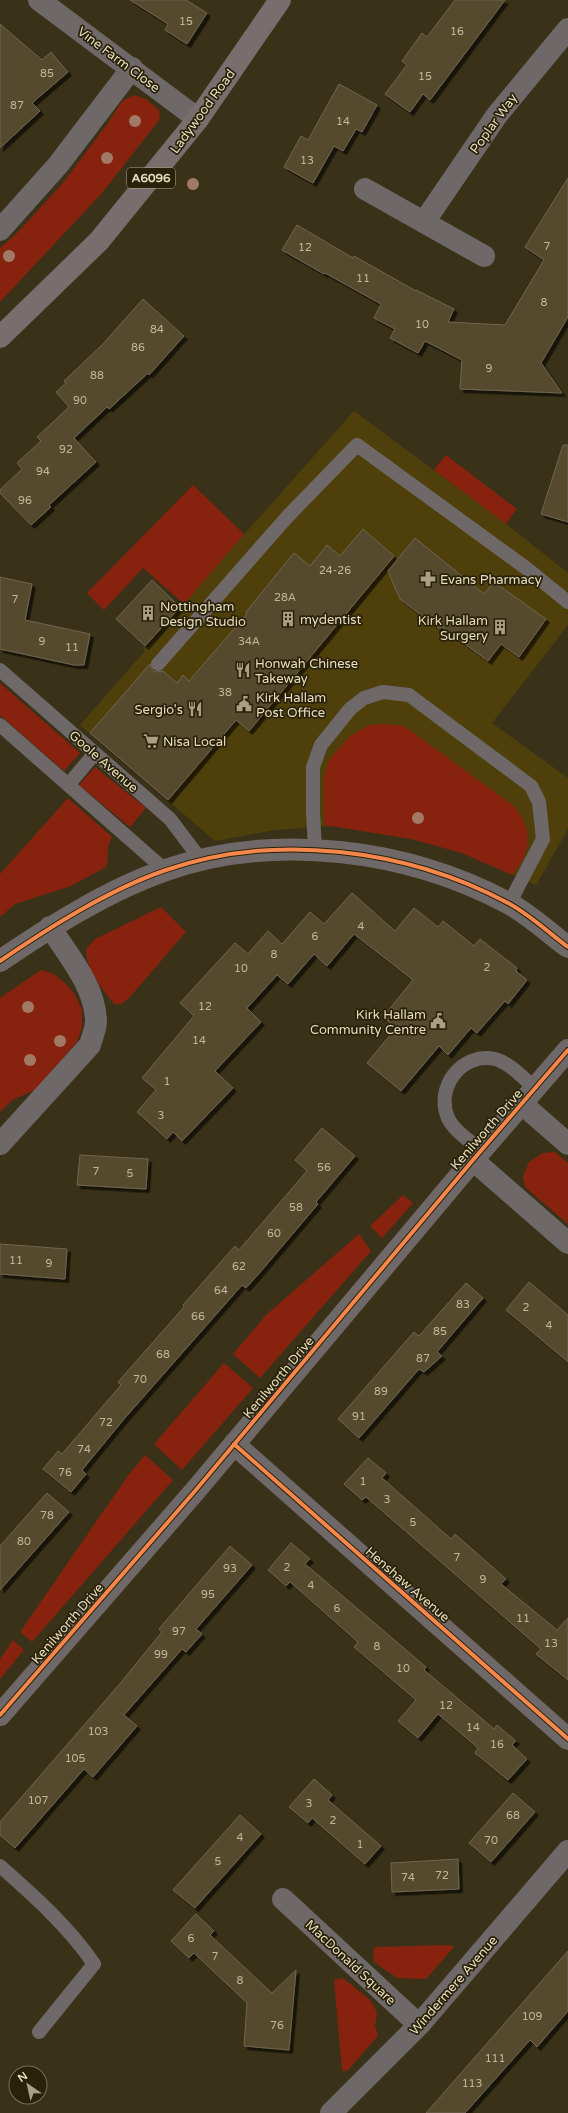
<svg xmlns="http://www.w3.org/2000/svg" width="568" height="2113" viewBox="0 0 568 2113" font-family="'Varela Round',sans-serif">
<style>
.built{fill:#4f400b}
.green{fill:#87220f}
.building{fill:#54482e;stroke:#716651;filter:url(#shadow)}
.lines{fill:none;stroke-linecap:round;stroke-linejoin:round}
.service{stroke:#6f6869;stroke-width:14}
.minor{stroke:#6f6869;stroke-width:22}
.primary{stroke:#786e6d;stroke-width:22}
.cycleway-casing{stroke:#292109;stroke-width:6}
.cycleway{stroke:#f5874c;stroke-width:4}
.tree{fill:#a17a67}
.labels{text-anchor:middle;stroke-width:3.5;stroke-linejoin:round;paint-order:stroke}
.number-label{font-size:11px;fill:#c2b89b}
.shield{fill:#292109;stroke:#aea588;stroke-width:1}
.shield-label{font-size:12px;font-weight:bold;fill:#e7ddbf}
.street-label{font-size:13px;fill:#e7ddbf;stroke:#292109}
.poi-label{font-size:13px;fill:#e7ddbf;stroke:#292109;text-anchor:start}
</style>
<defs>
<filter id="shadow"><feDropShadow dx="3.5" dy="3.5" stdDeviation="0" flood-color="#0009"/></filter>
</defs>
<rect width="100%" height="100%" fill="#393218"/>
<!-- built -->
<path class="built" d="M354,411L506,524L568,573V625L492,723L568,778V829L536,885L462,853L439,846L395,835L332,826L275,830L215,841L80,725L145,651L143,648L145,646Z"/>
<!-- green -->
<path class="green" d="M134,95L146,99L159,110L160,119L102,193L0,302V248L18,232L62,184L108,123L122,101Z
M446,455L517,509L506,524L434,470Z
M193,485L244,534L184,604L143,568L104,610L87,593Z
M0,683L80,753L64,771L0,715Z
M386,724L404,726L515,807C533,832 532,850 512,875L462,853L411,839L324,825V777L329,760L349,737L369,725Z
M95,767L146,808L130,827L79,785Z
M68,798L112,837C105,850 110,854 106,867L71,886L15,904L0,917V874Z
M161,907L186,932L130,997L121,1004H114C101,986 86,971 86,949L95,939Z
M41,970L52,973L65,983L74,993L82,1009V1028L77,1042L35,1090L12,1100L0,1112V998Z
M555,1152L568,1163V1224L525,1187L523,1177L529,1162L543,1153Z
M403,1195L413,1203L382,1238L370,1226Z
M359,1234L371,1251L260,1378L233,1354L266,1315Z
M224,1363L253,1388L182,1470L154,1444Z
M145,1455L173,1480L32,1642L20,1632L127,1477Z
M13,1640L24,1650L0,1679V1659Z
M447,1945L453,1946V1948L426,1979L397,1978L374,1962L373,1950L375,1947Z
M343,1978L370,2000L375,2008L377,2015L375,2025L378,2036L347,2071H342L334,1980Z"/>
<!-- building -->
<path class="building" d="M130,0H186L207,13L187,44L165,30L168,24Z
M455,0H505L430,100L423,94L410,112L385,94L407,65L402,61L422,33L427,37Z
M0,24L42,60L51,52L68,72L32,103L40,111L0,148Z
M339,84L377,105L362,132L356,129L343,151L334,146L313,183L284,167L301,136L308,140Z
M568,178V317L541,363L562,393L460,389L462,360L425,341L418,353L390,338L395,329L374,318L381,304L325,273L324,274L282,250L297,225L353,258L354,256L416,291V290L454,309L448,322L505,325L544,260L525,247Z
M143,299L184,336L149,375L148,373L109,409L107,407L74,438L96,462L49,505L51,507L31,525L0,493V490L22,469L17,463L41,441L37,437L69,407L56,392L66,383L64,381L102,345Z
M563,445H568V522L541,514Z
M363,529L394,556L249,731L236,720L168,800L90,733L150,664L153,671L157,672L163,671L177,683L183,675L189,681L247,614L246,612L294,553L310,566L327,545L340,556Z
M415,538L484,594L494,582L546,619L519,657L501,644L488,661L442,627L440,629L400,599L388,571Z
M0,577L32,584L25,620L90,634L84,665H74L0,649Z
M152,580L180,607L145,646L116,619Z
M352,893L395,931L414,908L438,927L443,921L474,946L480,939L517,968L516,971L527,980L508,1004L505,1001L477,1033L471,1028L448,1055L439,1046L401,1091L367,1063L396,1028L383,1017L413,980L354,934L327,966L314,954L288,984L277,975L247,1008L261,1022L215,1071L233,1088L182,1141L173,1132L167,1139L137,1112L156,1090L142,1078L194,1016L180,1003L235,943L248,954L268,931L282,944L310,912L324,924Z
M322,1128L355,1156L316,1202L318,1204L262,1270L246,1288L242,1285L124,1419L82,1470L86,1474L71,1492L43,1469L58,1451L62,1454L121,1385L118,1382L184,1307L183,1305L235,1246L239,1250L307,1171L295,1160Z
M80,1155L148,1159L146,1189L77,1185Z
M0,1244L67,1249L65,1279L0,1274Z
M529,1282L568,1315V1362L506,1310Z
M466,1283L483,1298L437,1352L442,1356L424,1372L419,1369L359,1438L338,1419L414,1332L419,1336Z
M368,1458L386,1473L382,1478L451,1539L455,1534L506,1579L501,1584L557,1630L568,1618V1680L536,1654L541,1649L366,1497L362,1500L344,1484Z
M47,1493L69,1512L0,1590V1546Z
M291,1543L310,1559L305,1564L426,1667L424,1670L494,1729L497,1725L516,1741L512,1745L527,1759L508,1780L475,1753L478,1748L438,1714L418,1738L398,1721L416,1700L354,1647L358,1642L290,1582L286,1586L268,1570Z
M230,1546L252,1565L196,1629L202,1634L186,1652L182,1649L124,1715L137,1726L93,1777L84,1769L15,1848L0,1835V1822L118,1686L162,1632L159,1629Z
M314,1779L332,1795L328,1800L381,1846L365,1864L312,1818L308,1823L289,1807Z
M513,1793L535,1812L491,1862L469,1843Z
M240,1815L261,1834L195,1908L173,1890Z
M458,1859L459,1889L392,1892L391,1863Z
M196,1914L214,1931L210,1935L272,1993L296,1970L289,2050L244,2046L247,2003L194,1953L189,1958L171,1941Z
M568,1951V2011L537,2047L530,2040L465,2113H426Z"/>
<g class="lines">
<!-- service -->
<path class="service" d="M158,664L288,516L357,445L526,568L568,602
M0,670L170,819L201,860
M0,725L165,870
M69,784L95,753
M315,850L313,812V767L321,745L350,709L364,698L383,692L409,695L531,786L539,802L543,839L509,904
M481,1150C470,1141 454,1131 448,1118C435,1088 461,1052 495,1059C510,1063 523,1078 535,1088
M0,1866C34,1896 68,1926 94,1964L39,2032"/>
<!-- minor -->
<path class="minor" d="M39,0L198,119
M365,189L484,256
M424,222L497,115L568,29
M0,230L58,165L132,68
M0,961C50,927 108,890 166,870C275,832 407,849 508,903C529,914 549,933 568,947
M521,1103L568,1144
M0,1144L90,1045C92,1037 96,1029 96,1021C95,986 68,955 50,927
M473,1160L568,1243
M234,1444L568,1739
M0,1715L195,1491L473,1160L568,1050
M283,1899L419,2025
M331,2113L419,2025L568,1851"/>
<!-- primary -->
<path class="primary" d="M0,337L99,241L198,119L280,0"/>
<defs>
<path id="cycleway" d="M0,961C50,927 108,890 166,870C275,832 407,849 508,903C529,914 549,933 568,947
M234,1444L568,1739
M0,1715L195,1491L473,1160L568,1050"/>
</defs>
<!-- cycleway casing -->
<use href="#cycleway" class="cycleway-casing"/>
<!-- cycleway -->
<use href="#cycleway" class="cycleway"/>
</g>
<!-- trees -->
<g class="tree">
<circle cx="135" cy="121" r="6"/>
<circle cx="107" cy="158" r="6"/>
<circle cx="193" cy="184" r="6"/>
<circle cx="9" cy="256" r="6"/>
<circle cx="418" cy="818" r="6"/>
<circle cx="28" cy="1007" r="6"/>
<circle cx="60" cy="1041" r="6"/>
<circle cx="30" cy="1060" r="6"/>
</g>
<!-- icons -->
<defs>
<symbol id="pharmacy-bare" viewBox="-9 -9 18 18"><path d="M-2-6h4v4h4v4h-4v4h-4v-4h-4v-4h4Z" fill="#aaa185" stroke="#292109" stroke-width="2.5" paint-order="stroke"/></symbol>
<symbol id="building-bare" viewBox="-9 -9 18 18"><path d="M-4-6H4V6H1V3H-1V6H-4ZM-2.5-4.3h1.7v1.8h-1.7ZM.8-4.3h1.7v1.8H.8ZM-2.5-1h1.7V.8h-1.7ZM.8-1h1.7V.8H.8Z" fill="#aaa185" stroke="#292109" stroke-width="2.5" paint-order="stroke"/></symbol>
<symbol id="restaurant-bare" viewBox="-9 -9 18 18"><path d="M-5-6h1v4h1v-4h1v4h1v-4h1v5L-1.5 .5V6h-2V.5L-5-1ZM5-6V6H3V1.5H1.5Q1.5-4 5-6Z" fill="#aaa185" stroke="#292109" stroke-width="2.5" paint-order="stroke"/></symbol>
<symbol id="civic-bare" viewBox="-9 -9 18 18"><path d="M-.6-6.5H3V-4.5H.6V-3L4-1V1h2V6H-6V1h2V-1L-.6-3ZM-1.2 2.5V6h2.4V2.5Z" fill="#aaa185" stroke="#292109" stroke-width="2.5" paint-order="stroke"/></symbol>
<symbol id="supermarket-bare" viewBox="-9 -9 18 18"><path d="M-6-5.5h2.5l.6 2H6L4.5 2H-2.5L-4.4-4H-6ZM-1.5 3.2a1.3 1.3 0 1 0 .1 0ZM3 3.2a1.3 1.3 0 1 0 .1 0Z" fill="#aaa185" stroke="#292109" stroke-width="2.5" paint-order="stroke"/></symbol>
</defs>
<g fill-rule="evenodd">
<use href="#pharmacy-bare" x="417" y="568" width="22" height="22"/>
<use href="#building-bare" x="137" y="602" width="22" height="22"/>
<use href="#building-bare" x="277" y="608" width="22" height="22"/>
<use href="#building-bare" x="489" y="616" width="22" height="22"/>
<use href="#restaurant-bare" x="232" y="659" width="22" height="22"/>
<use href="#civic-bare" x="233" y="693" width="22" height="22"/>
<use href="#restaurant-bare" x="184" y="698" width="22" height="22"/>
<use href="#supermarket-bare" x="140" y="730" width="22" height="22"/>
<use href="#civic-bare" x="427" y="1010" width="22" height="22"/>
</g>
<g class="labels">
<!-- number labels -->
<g class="number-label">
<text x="186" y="25">15</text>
<text x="457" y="35">16</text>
<text x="47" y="77">85</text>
<text x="425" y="80">15</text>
<text x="17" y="109">87</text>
<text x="343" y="125">14</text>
<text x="307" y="164">13</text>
<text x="547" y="250">7</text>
<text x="305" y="251">12</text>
<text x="363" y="282">11</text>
<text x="544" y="306">8</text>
<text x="422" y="328">10</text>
<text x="157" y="333">84</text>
<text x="138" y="351">86</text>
<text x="489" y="372">9</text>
<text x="97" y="379">88</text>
<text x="80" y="404">90</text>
<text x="66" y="453">92</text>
<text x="43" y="475">94</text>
<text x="25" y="504">96</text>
<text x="335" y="574">24-26</text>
<text x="285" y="601">28A</text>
<text x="15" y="603">7</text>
<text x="42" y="645">9</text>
<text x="249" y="645">34A</text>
<text x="72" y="651">11</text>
<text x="225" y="696">38</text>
<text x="361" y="930">4</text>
<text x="315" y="940">6</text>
<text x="274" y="958">8</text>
<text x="487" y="971">2</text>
<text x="241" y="972">10</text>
<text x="205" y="1010">12</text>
<text x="199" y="1044">14</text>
<text x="167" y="1085">1</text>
<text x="161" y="1119">3</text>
<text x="324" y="1171">56</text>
<text x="96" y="1175">7</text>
<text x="130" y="1177">5</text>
<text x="296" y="1211">58</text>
<text x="274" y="1237">60</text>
<text x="16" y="1264">11</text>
<text x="49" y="1267">9</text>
<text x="239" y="1270">62</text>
<text x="221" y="1294">64</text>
<text x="463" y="1308">83</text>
<text x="526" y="1311">2</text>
<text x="198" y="1320">66</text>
<text x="549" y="1329">4</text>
<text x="440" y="1335">85</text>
<text x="163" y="1358">68</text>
<text x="423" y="1362">87</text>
<text x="140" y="1383">70</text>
<text x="381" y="1395">89</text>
<text x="359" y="1420">91</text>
<text x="106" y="1426">72</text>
<text x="84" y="1453">74</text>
<text x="65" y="1476">76</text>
<text x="363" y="1485">1</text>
<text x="387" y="1503">3</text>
<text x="47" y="1519">78</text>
<text x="413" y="1526">5</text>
<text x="24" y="1545">80</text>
<text x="457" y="1561">7</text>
<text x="287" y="1571">2</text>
<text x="230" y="1572">93</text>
<text x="483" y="1583">9</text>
<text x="311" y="1589">4</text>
<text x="208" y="1598">95</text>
<text x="337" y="1612">6</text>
<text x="523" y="1622">11</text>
<text x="179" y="1635">97</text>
<text x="551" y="1647">13</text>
<text x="377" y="1650">8</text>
<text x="161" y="1658">99</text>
<text x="403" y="1672">10</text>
<text x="446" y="1709">12</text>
<text x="473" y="1731">14</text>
<text x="98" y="1735">103</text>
<text x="497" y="1748">16</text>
<text x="75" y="1762">105</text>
<text x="38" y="1804">107</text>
<text x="309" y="1807">3</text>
<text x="513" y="1819">68</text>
<text x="333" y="1824">2</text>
<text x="240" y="1841">4</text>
<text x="491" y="1844">70</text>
<text x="360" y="1848">1</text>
<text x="218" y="1865">5</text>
<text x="442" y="1879">72</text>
<text x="408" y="1881">74</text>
<text x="191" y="1942">6</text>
<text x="215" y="1960">7</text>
<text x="240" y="1984">8</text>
<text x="532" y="2020">109</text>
<text x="277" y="2029">76</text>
<text x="495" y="2062">111</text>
<text x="472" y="2087">113</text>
</g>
<!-- shield labels -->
<rect class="shield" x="127" y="168" width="48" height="20" rx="3"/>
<g class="shield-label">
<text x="151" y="182">A6096</text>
</g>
<!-- street labels -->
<g class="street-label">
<text transform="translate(119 59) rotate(37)" y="5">Vine Farm Close</text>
<text transform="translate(202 111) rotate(-54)" y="5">Ladywood Road</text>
<text transform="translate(493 123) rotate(-54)" y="5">Poplar Way</text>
<text transform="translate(104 761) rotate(41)" y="5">Goole Avenue</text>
<text transform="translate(486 1129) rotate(-49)" y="5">Kenilworth Drive</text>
<text transform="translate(278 1377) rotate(-50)" y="5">Kenilworth Drive</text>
<text transform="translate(408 1584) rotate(41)" y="5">Henshaw Avenue</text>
<text transform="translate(67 1623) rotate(-49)" y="5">Kenilworth Drive</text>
<text transform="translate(351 1962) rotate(43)" y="5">MacDonald Square</text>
<text transform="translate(453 1985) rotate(-49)" y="5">Windermere Avenue</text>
</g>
<!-- poi labels -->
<g class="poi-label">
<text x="440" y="584">Evans Pharmacy</text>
<text x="160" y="611">Nottingham<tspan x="160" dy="15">Design Studio</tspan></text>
<text x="300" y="624">mydentist</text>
<text x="488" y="625" text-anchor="end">Kirk Hallam<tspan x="488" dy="15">Surgery</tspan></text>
<text x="255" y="668">Honwah Chinese<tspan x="255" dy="15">Takeway</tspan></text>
<text x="256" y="702">Kirk Hallam<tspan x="256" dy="15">Post Office</tspan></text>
<text x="183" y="714" text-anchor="end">Sergio's</text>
<text x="163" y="746">Nisa Local</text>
<text x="426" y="1019" text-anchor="end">Kirk Hallam<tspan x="426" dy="15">Community Centre</tspan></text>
</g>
</g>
<!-- north arrow -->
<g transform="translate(28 2085) rotate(326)"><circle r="19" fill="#292109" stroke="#756c52"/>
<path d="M0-3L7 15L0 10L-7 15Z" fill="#aaa185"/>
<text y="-6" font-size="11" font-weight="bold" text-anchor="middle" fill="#e7ddbf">N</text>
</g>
</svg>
